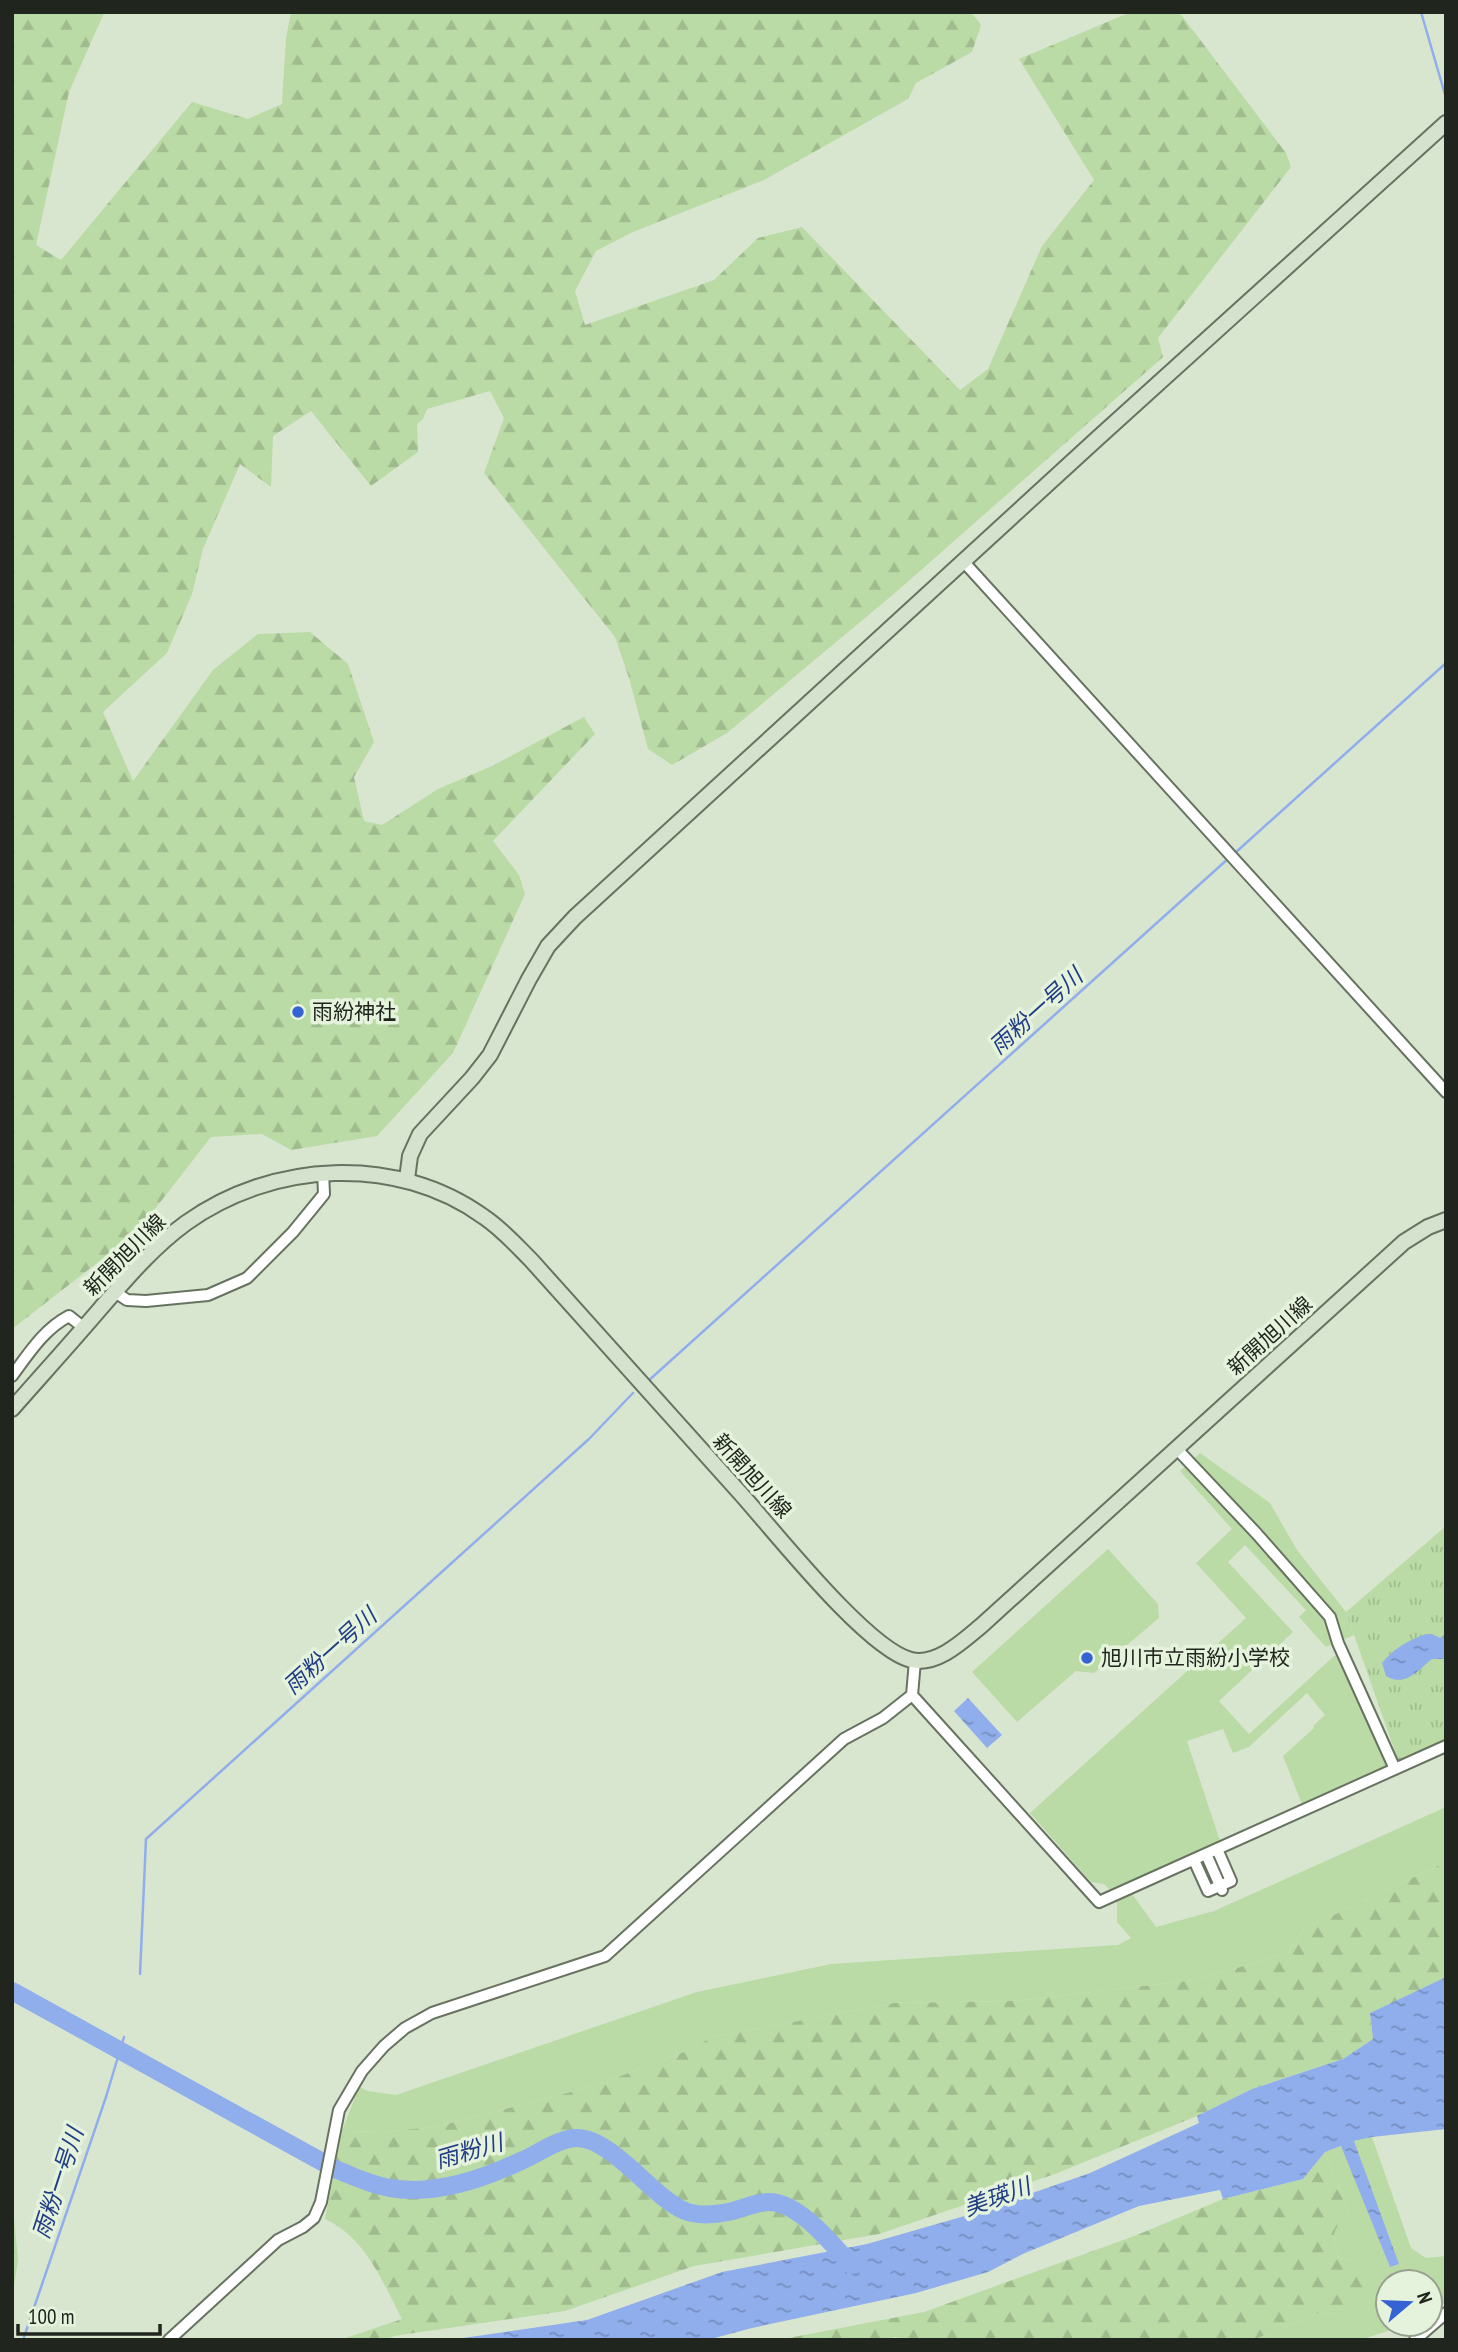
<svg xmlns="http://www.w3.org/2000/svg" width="1458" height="2352" viewBox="0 0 1458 2352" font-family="'PT Sans Narrow','Noto Sans JP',sans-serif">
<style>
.green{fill:#badba5}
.forest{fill:url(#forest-firs)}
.park{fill:url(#park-tufts)}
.water{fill:url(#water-ripples)}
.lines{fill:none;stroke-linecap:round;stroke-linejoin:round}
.stream{stroke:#90aeec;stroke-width:2.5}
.river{stroke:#90aeec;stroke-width:18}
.street-casing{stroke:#677360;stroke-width:14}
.secondary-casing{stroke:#677360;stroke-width:18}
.street{stroke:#fff;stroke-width:10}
.secondary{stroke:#d5e2cd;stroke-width:14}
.poi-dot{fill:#3663d3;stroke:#e5f3dd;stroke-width:2.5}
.labels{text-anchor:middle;stroke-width:7;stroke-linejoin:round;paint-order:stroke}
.poi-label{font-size:21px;fill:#20251d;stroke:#e5f3dd;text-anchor:start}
.street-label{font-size:21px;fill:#20251d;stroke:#e5f3dd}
.water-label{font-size:23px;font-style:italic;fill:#203d85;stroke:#e5f3dd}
</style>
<defs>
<pattern id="forest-firs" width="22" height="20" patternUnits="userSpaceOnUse" patternTransform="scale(1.75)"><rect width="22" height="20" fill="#badba5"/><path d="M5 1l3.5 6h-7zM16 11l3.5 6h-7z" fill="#a0bc8e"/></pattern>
<pattern id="park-tufts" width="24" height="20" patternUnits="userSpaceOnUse" patternTransform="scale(1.75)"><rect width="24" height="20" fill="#badba5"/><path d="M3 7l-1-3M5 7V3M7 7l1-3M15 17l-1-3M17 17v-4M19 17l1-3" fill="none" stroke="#a0bc8e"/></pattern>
<pattern id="water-ripples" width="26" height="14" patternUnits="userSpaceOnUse" patternTransform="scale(1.75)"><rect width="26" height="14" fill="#90aeec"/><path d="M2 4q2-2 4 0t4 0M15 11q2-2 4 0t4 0" fill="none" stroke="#758dbf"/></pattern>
</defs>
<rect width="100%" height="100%" fill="#d8e6d0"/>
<!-- green -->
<path class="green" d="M1200,1453L1270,1503L1297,1550L1346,1612L1354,1635L1326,1647L1299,1617L1306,1610L1245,1545L1228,1562L1293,1632L1219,1701L1249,1734L1334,1656L1341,1653L1389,1763L1386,1769L1303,1807L1283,1756L1314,1728L1313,1726L1325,1715L1307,1693L1249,1747L1233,1753L1223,1729L1187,1741L1224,1853L1132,1894L1156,1927L1214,1911L1446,1807V1862L1304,1929L1288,1953L1195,1980L1013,2001L894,2003L713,2037L684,2052L594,2086L439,2126L385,2132L342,2131L359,2087L368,2091L396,2095L697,1992L831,1964L1118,1945L1131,1938L1117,1922V1903L1110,1890L1104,1884L1091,1882L1030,1813L1246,1618L1196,1563L1232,1529L1180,1471Z
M1108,1549L1158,1604L1159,1618L1094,1673L1076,1671L1017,1722L972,1672Z
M1372,2137L1411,2248L1426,2258L1446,2256V2302L1430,2311V2282H1388V2324H1407L1406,2325L1360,2340H1253L1319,2313L1335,2314L1353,2261L1339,2258C1329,2237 1333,2229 1349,2213L1325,2152L1342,2146L1390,2267L1354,2141Z"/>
<!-- forest -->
<path class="forest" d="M12,12L104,13L69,92L36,245L61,260L192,102L248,119L282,104L286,38L291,12H971L981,25L972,52L916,83L908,99L764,180L633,232L596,251L575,291L585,325L714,280L758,238L802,227L960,390L988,369L1042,246L1094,180L1019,59L1131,12H1179L1286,153L1291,167L1158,338L1163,357L895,593L727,733L672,765L648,749L629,678L615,637L484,473L504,418L490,391L427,409L423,419L417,424L418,452L371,486L311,411L273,436L271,487L240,464L203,549L192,594L167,653L103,712L133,781L213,670L258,634L310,632L348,664L374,742L354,777L364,821L382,825L438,789L492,766L584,717L595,734L493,841L519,875L525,894L453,1053L377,1136L291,1150L262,1134L211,1137L137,1232L12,1329Z
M1446,1862V1977L1370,2013L1373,2039L1343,2059L1252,2089L1197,2116L1055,2174L879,2234L694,2266L565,2311L394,2336L386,2340H340L402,2319C382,2281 366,2238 325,2219L342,2131L385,2132L439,2126L594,2086L684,2052L713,2037L894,2003L1013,2001L1195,1980L1288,1953L1304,1929Z
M1325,2152L1349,2213C1333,2229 1329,2237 1339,2258L1353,2261L1368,2270V2286L1359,2300L1335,2314L1319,2313L1253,2340H909L895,2337L887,2340H778L924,2312L1137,2235L1223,2199L1303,2179Z
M12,2196L18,2260L12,2299Z"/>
<!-- park -->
<path class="park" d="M1446,1526V1741L1399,1763L1346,1612Z"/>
<!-- water -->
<path class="water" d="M1426,1634H1432L1440,1638L1446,1634L1445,1659H1432C1419,1669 1406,1688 1386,1676L1382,1663C1395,1647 1408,1641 1426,1634Z
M968,1698L1002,1735L987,1748L954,1711Z
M1446,1977V2129L1372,2137L1354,2141L1399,2264L1390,2267L1341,2146L1325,2152L1303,2179L1223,2199L1220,2190L1139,2206L1025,2253L988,2272L916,2293L752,2328L707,2340H449L587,2320L722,2272L867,2244L975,2213L1090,2173L1199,2123L1197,2116L1252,2089L1343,2059L1373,2039L1370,2013Z"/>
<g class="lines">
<!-- stream -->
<path class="stream" d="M1421,12L1446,98
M1235,853L1446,663
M647,1382L1230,857
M140,1974L146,1839L589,1439L633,1393
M23,2340L106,2097L124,2037"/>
<!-- river -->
<path class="river" d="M12,1991L335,2169C353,2176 371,2185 390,2188C435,2196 483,2179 523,2160C539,2153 559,2138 577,2138C612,2138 653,2198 685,2211C700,2217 718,2214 733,2211C744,2208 757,2202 769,2202C799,2202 832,2244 851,2265"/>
<defs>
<path id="street" d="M963,561L1446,1092
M115,1292L127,1300L146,1301L208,1295L247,1278L293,1232L324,1194L323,1172
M12,1376C29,1353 44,1329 69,1316L84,1328
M1176,1448L1257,1534L1330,1617L1338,1643L1395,1769
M912,1695L1099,1902L1446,1746
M1206,1854L1222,1890
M1194,1860L1208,1891L1231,1881L1217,1849
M169,2340L278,2240L303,2227L314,2218L321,2202L339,2110L362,2071L384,2046L405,2028L432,2013L605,1956L844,1739L883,1718L912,1695L915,1661
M1415,2340L1446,2313"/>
<path id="secondary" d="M407,1179L410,1156L420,1134L472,1078L490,1055L529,979L548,946L575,917L1099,437L1446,123
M12,1409C41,1376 71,1343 100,1309C126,1279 153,1247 186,1223C272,1161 397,1154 484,1217C502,1229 516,1245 531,1260C601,1338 671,1416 741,1494C775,1532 867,1649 911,1660C937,1666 963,1641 981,1626L1404,1242L1428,1227L1446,1220"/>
</defs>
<!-- street casing -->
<use href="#street" class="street-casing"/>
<!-- secondary casing -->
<use href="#secondary" class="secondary-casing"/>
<!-- street -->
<use href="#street" class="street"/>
<!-- secondary -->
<use href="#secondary" class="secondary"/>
</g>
<!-- markers -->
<g class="poi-dot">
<circle cx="298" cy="1012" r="7"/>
<circle cx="1087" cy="1658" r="7"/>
</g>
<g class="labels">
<!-- poi labels -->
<g class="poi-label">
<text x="312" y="1019">雨紛神社</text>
<text x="1101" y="1665">旭川市立雨紛小学校</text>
</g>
<!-- street labels -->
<g class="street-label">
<text transform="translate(125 1255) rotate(-45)" y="7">新開旭川線</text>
<text transform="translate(1270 1336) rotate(-42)" y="7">新開旭川線</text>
<text transform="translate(752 1476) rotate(48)" y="7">新開旭川線</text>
</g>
<!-- water labels -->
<g class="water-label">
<text transform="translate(1036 1011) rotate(-42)" y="8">雨粉一号川</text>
<text transform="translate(330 1651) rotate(-42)" y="8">雨粉一号川</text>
<text transform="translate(469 2151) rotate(-16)" y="8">雨粉川</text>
<text transform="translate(58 2183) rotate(-72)" y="8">雨粉一号川</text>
<text transform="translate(997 2197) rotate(-20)" y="8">美瑛川</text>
</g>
</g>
<!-- border -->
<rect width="1458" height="2352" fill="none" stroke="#20251d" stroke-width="28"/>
<!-- north arrow -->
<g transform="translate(1409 2303) rotate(71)"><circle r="33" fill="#e5f3dd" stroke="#96a190" stroke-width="2"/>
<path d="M0-5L12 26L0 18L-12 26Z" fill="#3663d3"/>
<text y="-10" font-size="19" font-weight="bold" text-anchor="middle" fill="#20251d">N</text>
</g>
<!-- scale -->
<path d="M18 2324v10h142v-10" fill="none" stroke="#20251d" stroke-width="3.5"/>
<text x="28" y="2324" font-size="21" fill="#20251d" stroke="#e5f3dd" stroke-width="5" paint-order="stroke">100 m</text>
</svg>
